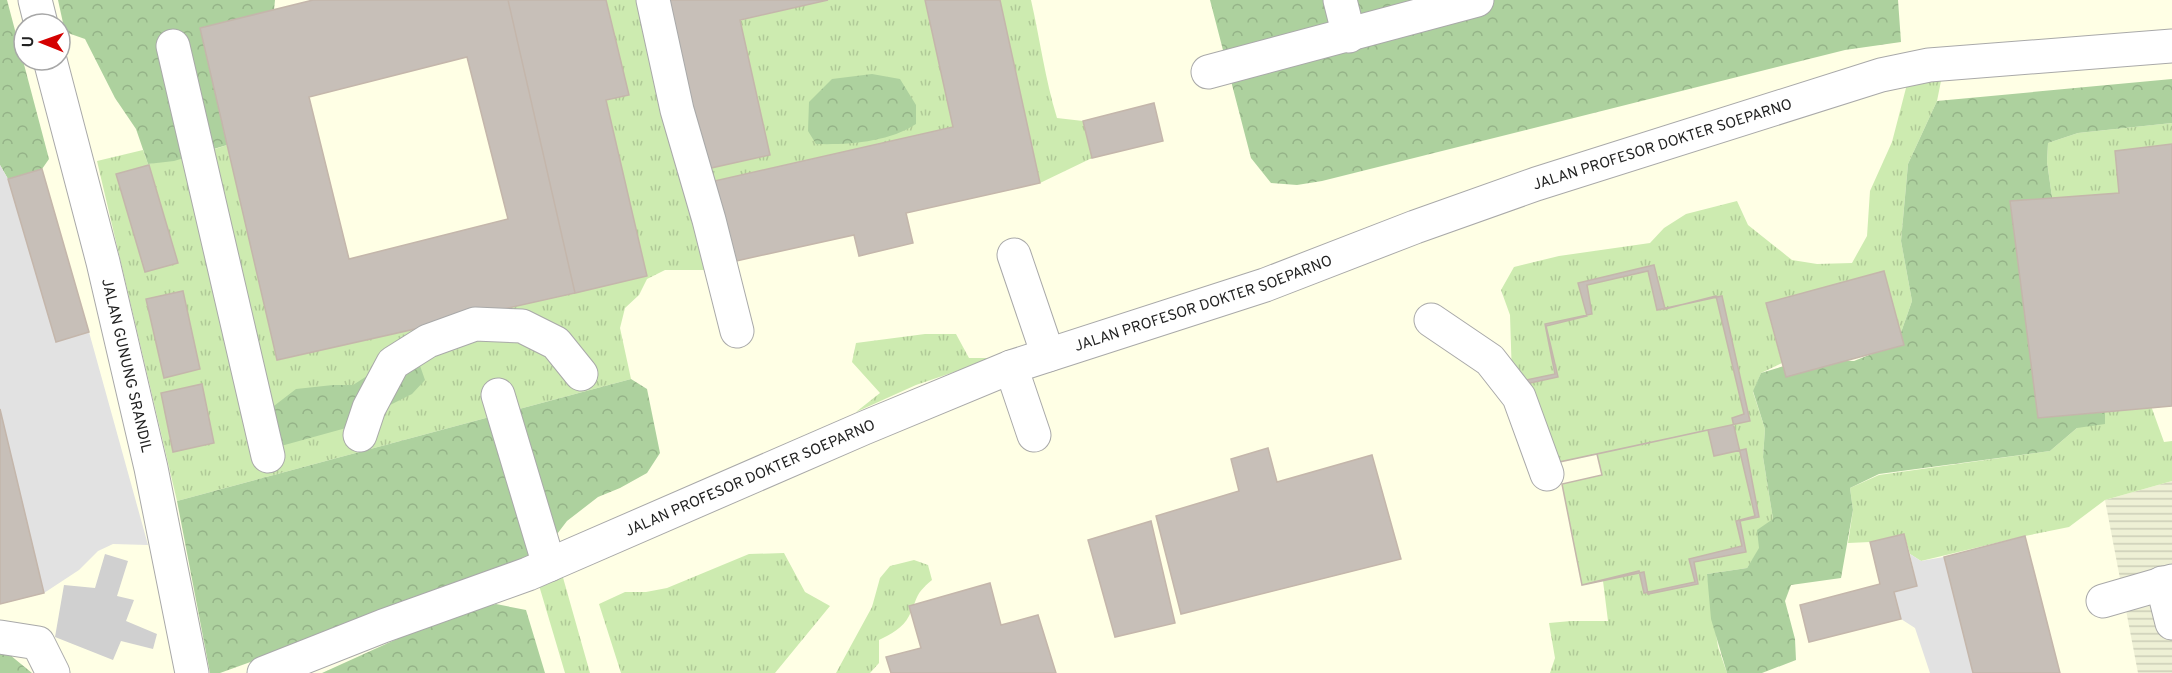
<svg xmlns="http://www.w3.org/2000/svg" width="2172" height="673" viewBox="0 0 2172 673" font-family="Overpass,sans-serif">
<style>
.education{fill:#ffffe5;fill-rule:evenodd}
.religious{fill:#d0d0d0}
.farmland{fill:url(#farmland-rules)}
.grass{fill:url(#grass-tufts)}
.forest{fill:url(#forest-crowns)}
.parking{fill:#e2e2e2}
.building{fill:#c7bfb8;stroke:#c4b6ab;stroke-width:1.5;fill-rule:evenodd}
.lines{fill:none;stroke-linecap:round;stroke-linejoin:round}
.minor-casing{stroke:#a9a9a9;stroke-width:35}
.minor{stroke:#fff;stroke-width:33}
.labels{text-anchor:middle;stroke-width:6;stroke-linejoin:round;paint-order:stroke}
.street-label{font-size:15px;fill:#222;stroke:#fff}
</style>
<defs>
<pattern id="farmland-rules" width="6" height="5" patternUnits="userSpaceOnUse" patternTransform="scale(1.5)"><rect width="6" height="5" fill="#eef0d5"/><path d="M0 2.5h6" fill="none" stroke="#ccceb7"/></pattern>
<pattern id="grass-tufts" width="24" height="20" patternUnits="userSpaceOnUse" patternTransform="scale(1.5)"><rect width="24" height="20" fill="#cdebb0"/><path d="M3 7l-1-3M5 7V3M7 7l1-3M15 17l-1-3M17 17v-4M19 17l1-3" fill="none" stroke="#b0c997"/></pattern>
<pattern id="forest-crowns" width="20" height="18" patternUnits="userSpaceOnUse" patternTransform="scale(1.5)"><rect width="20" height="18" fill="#add19e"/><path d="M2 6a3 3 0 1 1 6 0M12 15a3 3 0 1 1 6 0" fill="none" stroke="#95b388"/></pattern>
</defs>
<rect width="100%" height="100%" fill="#f2efe9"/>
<!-- education -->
<path class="education" d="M0,0H2172V673H0ZM24,24H60V60H24Z"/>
<!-- religious -->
<path class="religious" d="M105,554L128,561L117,596L134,600L126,621L157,634L153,649L121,641L113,660L55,637L64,585L95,588Z"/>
<!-- farmland -->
<path class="farmland" d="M2172,481V673H2138L2105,500Z"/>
<!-- grass -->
<path class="grass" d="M606,0H664L740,20L828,0H925L953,127L710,182L729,270H665L647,279L639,295L625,308L620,328L631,379L177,501L97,161L143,150L148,164L200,154L227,145L278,360L647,276L606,100L628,94Z
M1000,0H1031C1040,39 1045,79 1057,118L1083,121L1092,158L1040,183Z
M1943,71L1937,101L1908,164L1901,241L1912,301L1897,344L1766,304L1782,363L1761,373L1753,392L1765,429L1763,457L1773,519L1760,548L1747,568L1707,574L1718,647L1727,673H1550L1555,658L1549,623L1571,621H1608L1603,581L1582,585L1562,484L1602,475L1597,454L1545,465L1512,377L1510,315L1501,290L1514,267L1559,256L1650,243L1664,228L1686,214L1737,201L1748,225L1792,260L1817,264L1852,263L1867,236L1870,191L1892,142L1906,88L1904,74Z
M2172,123V342L2150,403L2164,442L2172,441V481L2105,500L2069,527L2025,536L1921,561L1910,554L1904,534L1870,542L1848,543L1853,510L1850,488L1879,475L2050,451L2077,428L2073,228L2052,197L2047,162L2048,143L2078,133Z
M925,334H956L969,358H995L916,385L856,412L880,393L852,362L856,343Z
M784,553L805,592L830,606L775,673H621L599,604L625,592H646L667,588L749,554Z
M914,560L928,565L932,580C913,596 919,597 909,616C903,628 891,634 879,640V663L870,673H836L872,607L880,578L890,566Z
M562,574L590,673H565L538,582Z"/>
<!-- forest -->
<path class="forest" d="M0,0H7L49,159L42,169L8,179L0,165Z
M58,0H275L274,10L200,28L227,145L174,161L148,164L136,129L115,98L85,39L65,32Z
M1210,0H1898L1901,42L1845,50L1322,181L1297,185L1271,183L1251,158Z
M872,74L900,79L916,105V124C889,142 848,145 816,144L808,131L809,102L832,79Z
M2172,79V123L2078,133L2048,143L2047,162L2052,197L2073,228L2105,411V424L2077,428L2050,451L1879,474L1850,488L1853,510L1841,578L1791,585L1785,601L1795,639L1796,660L1762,673H1727L1711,619L1707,574L1747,568L1759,548L1757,530L1773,519L1763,457L1765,429L1753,391L1761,373L1804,360L1854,361L1897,344L1912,301L1901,241L1908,164L1937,101Z
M380,355L418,360L425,380L412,394L388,406L375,420L281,446L270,409L296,389L333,385H353L367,376Z
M631,379L647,389L660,453L647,473L620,488L598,497L567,521L544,551L517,566L220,673H210L177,501Z
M496,604L526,610L545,673H322L452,614Z
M0,654L10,655L32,673H0Z"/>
<!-- parking -->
<path class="parking" d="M0,165L8,179L56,342L89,332L148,545L113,544L98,551L79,570L44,593L0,409Z
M1910,554L1921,561L1944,557L1973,673H1930L1915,628L1901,619L1894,592L1917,586Z"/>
<!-- building -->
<path class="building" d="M313,0H508L575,293L277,360L200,28ZM467,57L508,219L349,259L309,97Z
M508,0H606L629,95L606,100L647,276L575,293Z
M664,0H828L740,20L770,155L702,170Z
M925,0H1000L1040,183L906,213L913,243L859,256L854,235L727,263L710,182L953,127Z
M1154,103L1163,141L1092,158L1083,121Z
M2172,144V406L2038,418L2010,201L2119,193L2115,151Z
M149,165L178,263L145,272L116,174Z
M42,169L89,332L56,342L8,179Z
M1654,265L1665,309L1716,296L1744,414L1732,418L1755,516L1736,521L1742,546L1689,559L1695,582L1644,593L1639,571L1582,585L1562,484L1602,475L1597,454L1545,465L1535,404L1530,383L1558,377L1546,326L1587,316L1578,283Z
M1648,271L1657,310L1722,296L1750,421L1545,465L1526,380L1555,374L1545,324L1592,314L1587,285Z
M1884,271L1904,345L1786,377L1766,303Z
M183,291L200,369L164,378L146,299Z
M202,384L214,443L173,452L161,393Z
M0,409L44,593L0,604Z
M1708,430L1714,456L1746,449L1759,517L1740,521L1746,552L1694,562L1698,584L1648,594L1644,572L1582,585L1562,484L1602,475L1597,454Z
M1268,448L1277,482L1372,455L1401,559L1181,614L1156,516L1239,491L1231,459Z
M1151,521L1175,623L1115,637L1088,540Z
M1904,534L1917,586L1894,592L1901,619L1809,642L1800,605L1880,584L1870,542Z
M2025,536L2060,673H1973L1944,557Z
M990,583L1001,625L1038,615L1056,673H891L886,657L921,648L909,606Z"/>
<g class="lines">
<defs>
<g id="minor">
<path d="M35,0L41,24"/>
<path d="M653,0L677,110L709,220L737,331"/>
<path d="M1340,0L1349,36"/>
<path d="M173,46L268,456"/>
<path id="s1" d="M50,60L103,262L151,468L192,673"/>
<path d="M1208,72L1477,0"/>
<path d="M1014,255L1048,355"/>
<path d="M1431,320L1490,360L1519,397L1547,474"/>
<path d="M1011,367L1034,435"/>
<path d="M498,395L549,565"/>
<path d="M360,435L369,408L393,363L428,341L475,324L522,326L556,343L581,374"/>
<path d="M2162,583L2172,623"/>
<path d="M2103,601L2172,581"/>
<path d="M0,637L38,643L53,673"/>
<path id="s2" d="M264,673L383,626L528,574L864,428L1011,367L1265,285L1415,227L1536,184L1881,75L1929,65L2172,46"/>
</g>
</defs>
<!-- minor casing -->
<use href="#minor" class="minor-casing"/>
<!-- minor -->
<use href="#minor" class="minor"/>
</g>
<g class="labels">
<!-- street labels -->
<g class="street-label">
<text dy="5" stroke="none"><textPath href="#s2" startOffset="1496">JALAN PROFESOR DOKTER SOEPARNO</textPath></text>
<text dy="5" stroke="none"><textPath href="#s2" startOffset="1010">JALAN PROFESOR DOKTER SOEPARNO</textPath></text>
<text dy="5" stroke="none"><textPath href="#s1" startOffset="315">JALAN GUNUNG SRANDIL</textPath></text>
<text dy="5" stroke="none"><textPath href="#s2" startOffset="524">JALAN PROFESOR DOKTER SOEPARNO</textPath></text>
</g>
</g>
<!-- north arrow -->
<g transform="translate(42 42) rotate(271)"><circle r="28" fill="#ffffff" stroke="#a7a7a7" stroke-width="1.5"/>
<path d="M0-4.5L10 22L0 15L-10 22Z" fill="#d40000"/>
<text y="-9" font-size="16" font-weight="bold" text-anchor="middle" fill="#222222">U</text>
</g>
</svg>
